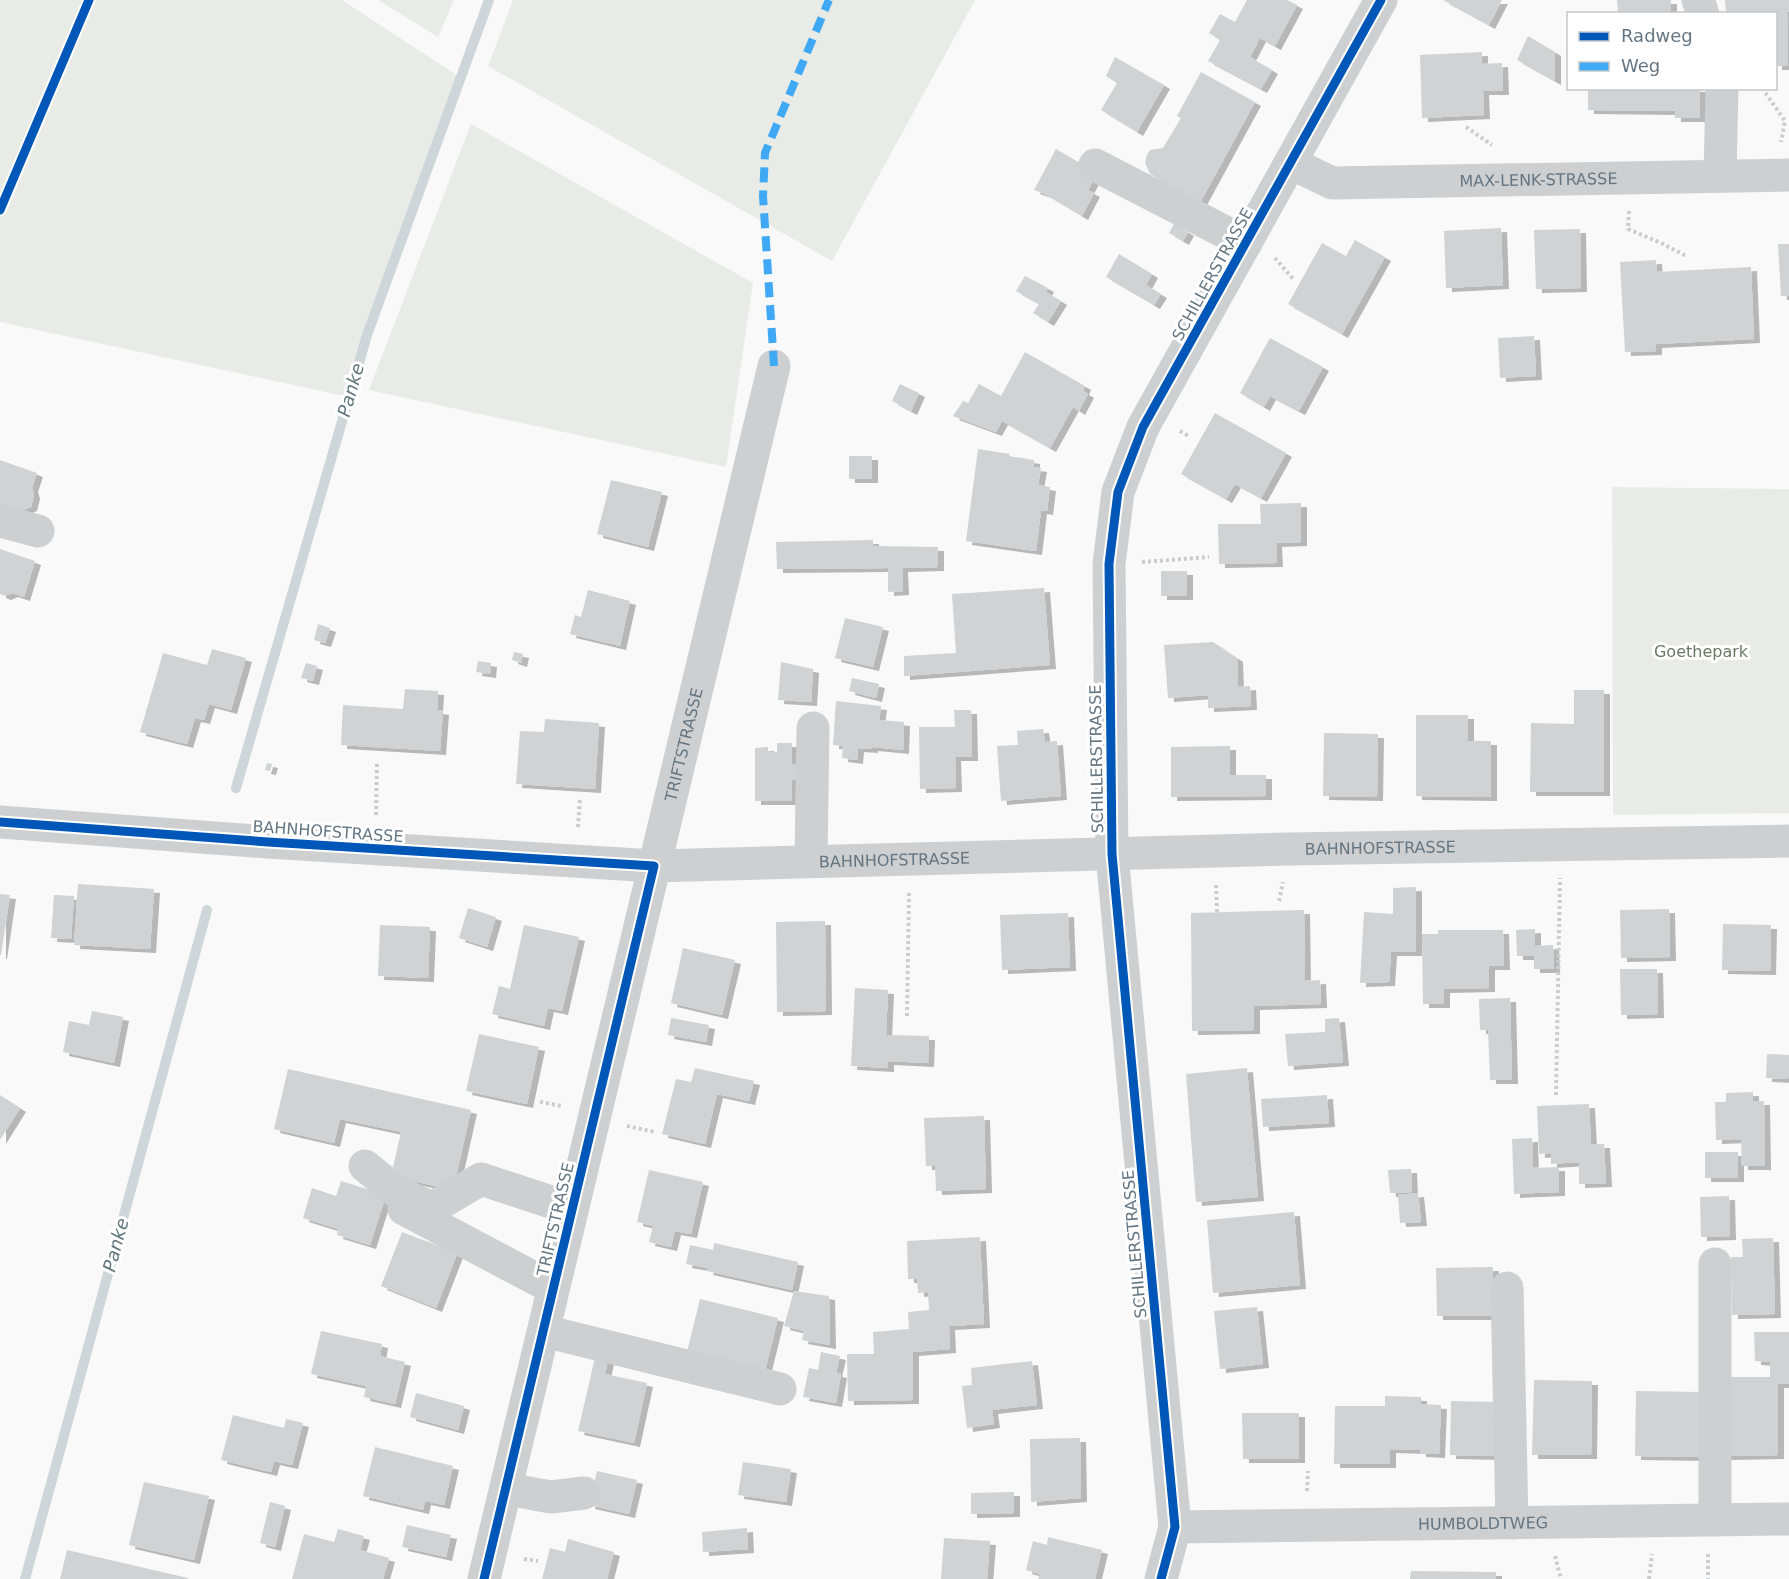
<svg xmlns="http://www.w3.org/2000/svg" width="1789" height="1579" viewBox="0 0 1789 1579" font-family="'DejaVu Sans',sans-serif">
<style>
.green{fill:#e8ebe6}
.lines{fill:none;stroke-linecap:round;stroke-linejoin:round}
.stream{stroke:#ced6d9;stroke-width:10}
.building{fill:#d0d2d3;filter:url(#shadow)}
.path{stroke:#cbcccd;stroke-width:4;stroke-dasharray:3 3;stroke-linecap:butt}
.minor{stroke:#cecfd0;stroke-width:33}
.quiet{stroke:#3fa9f5;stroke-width:8;stroke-dasharray:15 8;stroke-linecap:butt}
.cycleway-casing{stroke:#fff;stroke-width:13}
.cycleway{stroke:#0057b8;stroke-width:9}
.labels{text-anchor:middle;stroke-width:6;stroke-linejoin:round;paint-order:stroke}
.street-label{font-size:16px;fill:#657683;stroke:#fff}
.park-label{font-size:16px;fill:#687a64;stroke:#fff}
.water-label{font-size:18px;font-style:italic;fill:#60757c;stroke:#fff}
</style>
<defs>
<filter id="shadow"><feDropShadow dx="6" dy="4" stdDeviation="0" flood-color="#0004"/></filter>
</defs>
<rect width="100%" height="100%" fill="#f9f9f9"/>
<!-- green -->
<path class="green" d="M0,0H342L461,78L349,397L0,322Z
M378,0H454L438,37Z
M513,0H975L832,261L488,66Z
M471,124L753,283L726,467L369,390Z
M1612,487L1789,489V813L1613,815Z"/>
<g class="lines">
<!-- stream -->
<path class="stream" d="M236,788L367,335L489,0
M25,1579L207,910"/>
</g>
<!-- building -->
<path class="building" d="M1247,0H1287L1297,5L1275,46L1260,38L1250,57L1272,70L1261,89L1208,61L1220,40L1209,33L1220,14L1235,22Z
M1443,0H1502L1489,25Z
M1617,0H1671V14H1618Z
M1725,0H1789V12H1787L1788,66H1776V14H1726Z
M1528,36L1555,52V81L1517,60Z
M1482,52V64L1502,63L1503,91H1483L1484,115L1422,118L1420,55Z
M1115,57L1164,85L1137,132L1101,110L1117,83L1106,76Z
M1201,72L1255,102L1201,201L1150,174L1145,163L1147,155L1150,150L1163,148L1181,118L1177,116Z
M1588,88H1700V118H1675V111L1588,110Z
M1056,149L1097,173L1088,190L1094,193L1082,216L1045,194L1034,190Z
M1174,224L1188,232L1183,241L1169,233Z
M1501,228L1503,285L1446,288L1444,231Z
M1580,229L1581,288L1536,289L1534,230Z
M1355,240L1385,257L1342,334L1288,304L1322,243L1346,256Z
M1778,244H1789V296H1781Z
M1119,254L1152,274L1146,285L1161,294L1154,305L1106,277Z
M1656,260L1657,272L1751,267L1754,339L1656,344V351L1625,352L1620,262Z
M1025,276L1048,288L1046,292L1061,301L1048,322L1033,313L1039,304L1016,291Z
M1534,336L1536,376L1500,378L1498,338Z
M1270,338L1323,367L1299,411L1270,396L1264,407L1240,393Z
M1025,352L1085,386L1083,391L1088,394L1079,411L1073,407L1050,448L1002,421L996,432L953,416L963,401L968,403L979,384L1001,396Z
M900,384L919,393L911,411L892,401Z
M1215,413L1286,453L1261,498L1235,484L1226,499L1181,474Z
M978,449L1010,454L1009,456L1034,460V467L1041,468L1038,485L1050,487L1047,511L1041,510L1036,551L966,541Z
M849,456H872V479H849Z
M0,460L37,473L32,488L34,495L31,507L24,510L23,515L0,507Z
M611,480L662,492L648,547L597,534Z
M1301,503V542L1276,543L1277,563L1219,564L1218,524H1261L1260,504Z
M873,540V546L938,547V567L902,568L903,591L888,592V568L777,569L776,542Z
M0,549L35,561L24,597L12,593L5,596L0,594Z
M1161,571H1187V596H1161Z
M1044,588L1050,665L904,676V656L956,653L952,594Z
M588,590L630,601L620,646L570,634L575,615L581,617Z
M845,618L883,627L873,667L835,658Z
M318,624L330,628L325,643L314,640Z
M1213,642L1237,658L1238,687L1250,686L1251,706L1208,708V695L1168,698L1164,645Z
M212,649L246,658L231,710L209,704L204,720L195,718L187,744L140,732L163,653L207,665Z
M514,652L523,654L521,663L512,660Z
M478,661L491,663L490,674L476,672Z
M781,662L813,669L811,702L778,700Z
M306,663L317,666L313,681L301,678Z
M852,678L879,684L876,698L849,691Z
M405,689L438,691L437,710L443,711L440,751L341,745L343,705L403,709Z
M1574,690H1604V792H1530L1531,723L1574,724Z
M836,701L881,706L879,720L904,722L903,750L872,747V749L858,748L857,760L842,758L843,746L833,745Z
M954,710H971L972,757H955L956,788L920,789L919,727H955Z
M1416,715H1468V741H1491V797L1416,796Z
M545,719L599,723L595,789L516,784L520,731L544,732Z
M1043,729L1045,742L1057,741L1061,796L1001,801L997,746L1018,745L1017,731Z
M1324,733L1378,734L1377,797L1323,796Z
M777,743H792V764H802L803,780H792V801H755V748L768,747V752H777Z
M1230,746V775H1266V796L1171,797V747Z
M267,763L272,764L270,771L265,770Z
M78,884L154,889L150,949L74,945Z
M1416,887V952H1391L1389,982L1360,983L1364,912L1393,914V888Z
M0,894L10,895L1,955H0Z
M54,895L74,896L71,939L51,938Z
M468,908L496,917L487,947L459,938Z
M1669,909L1670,957L1621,958L1620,910Z
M1304,910L1305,981L1320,980L1321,1004L1254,1006V1030L1192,1031L1191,913Z
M1068,913L1070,967L1002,970L1000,915Z
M825,921L826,1011L777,1012L776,922Z
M1723,924L1771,925L1770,971L1722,970Z
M380,925L430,927L428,978L378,976Z
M524,925L579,937L562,1011L548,1008L544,1026L492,1014L499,986L510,989Z
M1535,929V946L1553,945L1554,969H1534V956H1517L1516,930Z
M1438,930H1503L1504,966H1489V988L1444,989V1004H1423L1422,934H1438Z
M683,948L735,960L722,1015L671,1003Z
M1620,969H1657L1658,1014L1621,1015Z
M855,988L888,990L886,1035L929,1036L928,1063L888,1061V1068L851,1066Z
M1510,998L1512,1080H1490L1488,1030H1480L1479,999Z
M92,1011L123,1017L114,1063L63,1052L69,1021L89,1025Z
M671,1018L709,1025L706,1042L668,1035Z
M1339,1018L1343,1062L1288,1066L1285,1034L1325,1032V1019Z
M479,1034L539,1047L527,1104L466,1091Z
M1767,1054L1789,1055L1788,1079L1766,1078Z
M695,1068L754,1081L749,1101L717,1094L705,1144L662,1134L676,1079L691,1082Z
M1247,1068L1258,1197L1196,1202L1186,1074Z
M288,1069L471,1110L453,1190L391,1176L401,1132L340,1119L334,1143L274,1129Z
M1753,1092V1101H1764L1765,1166H1742L1741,1139L1716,1140L1715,1102H1726V1093Z
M0,1095L20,1108L0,1140Z
M1327,1095L1329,1123L1263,1127L1261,1099Z
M1589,1104L1591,1144H1604L1606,1183L1579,1184V1162L1551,1164V1153L1539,1154L1537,1106Z
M984,1116L986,1189L936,1191L935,1166H926L924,1118Z
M1532,1138L1533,1168L1559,1167V1192L1514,1194L1512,1139Z
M1705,1152H1738V1178H1705Z
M1411,1169L1412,1192L1390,1193L1388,1170Z
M649,1170L703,1182L691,1234L675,1231L671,1247L649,1242L653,1226L637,1222Z
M341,1181L386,1195L370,1245L337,1235L338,1229L303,1218L312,1188L336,1196Z
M1418,1193L1421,1222L1400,1223L1398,1195Z
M1729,1196L1730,1236L1701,1237L1700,1197Z
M1294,1212L1300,1285L1213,1293L1207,1220Z
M402,1232L439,1246L462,1241L436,1308L381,1286Z
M980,1237L984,1324L949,1326L950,1349L913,1352V1400L848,1401L847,1354H874L873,1332L909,1329L908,1312L929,1310L928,1292L918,1293L917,1279H908L907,1241Z
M1773,1238L1775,1314L1732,1315L1731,1257H1743L1742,1239Z
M714,1243L798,1262L792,1290L707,1271L708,1268L686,1264L690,1245L713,1250Z
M1493,1267V1316H1437L1436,1268Z
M794,1291L829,1296L830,1345L802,1340L804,1331L784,1326Z
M700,1299L778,1318L764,1375L686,1356Z
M1257,1307L1263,1364L1220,1369L1214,1311Z
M321,1331L382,1344L380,1356L405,1362L395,1404L364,1397L366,1386L311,1374Z
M1754,1332H1789V1384H1778V1455L1725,1456V1377H1770V1362L1755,1361Z
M821,1352L840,1356L836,1373L841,1374L836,1403L803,1397L809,1368L818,1370Z
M596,1353L609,1356L605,1374L647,1383L634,1443L578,1431Z
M1032,1361L1037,1405L992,1410L994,1424L967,1428L962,1386L972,1385L971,1368Z
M1534,1380L1592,1381L1591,1455H1532Z
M1636,1391L1701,1392L1699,1457L1635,1456Z
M416,1393L464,1406L458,1430L410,1417Z
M1385,1396L1421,1397V1404L1441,1405L1439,1454L1420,1453V1450L1390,1449V1464H1334L1335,1406H1385Z
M1451,1401L1497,1402L1495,1456L1450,1455Z
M1242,1413H1299V1459H1243Z
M233,1415L284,1428L286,1419L303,1423L292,1465L274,1461L271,1472L221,1460Z
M1080,1438L1081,1498L1031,1502L1030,1439Z
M375,1447L453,1466L444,1505L425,1501L423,1510L363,1496Z
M743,1462L791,1469L786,1502L738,1495Z
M597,1471L637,1480L629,1514L589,1505Z
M144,1482L209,1496L194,1560L129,1545Z
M1014,1492V1513L971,1514V1493Z
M270,1502L285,1506L275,1547L260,1543Z
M407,1525L451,1535L446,1557L402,1547Z
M747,1528L748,1549L703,1552L702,1532Z
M338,1529L364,1536L360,1550L389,1558L383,1579H292L304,1534L334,1542Z
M1048,1537L1102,1550L1095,1579H1038L1040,1574L1026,1570L1033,1541L1047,1545Z
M944,1538L990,1541L987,1579H941Z
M568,1539L614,1552L607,1579H542L550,1548L565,1552Z
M67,1550L188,1578V1579H60Z
M1411,1571L1496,1572V1579H1410Z"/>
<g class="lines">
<!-- path -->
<path class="path" d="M1762,88L1785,121L1781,142
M1466,127L1492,145
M1629,211L1628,229L1661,243L1686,256
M1275,258L1294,280
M1180,431L1190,437
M1142,562L1209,557
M376,815L377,763
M578,827L580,797
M1216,885L1217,912
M1279,901L1283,882
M907,1016L909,893
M1556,1095L1560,878
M540,1102L562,1106
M627,1126L655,1132
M1307,1491L1308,1471
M1708,1554V1579
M1555,1556L1561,1579
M524,1559L538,1561
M1649,1579L1652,1554"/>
<!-- minor -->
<g class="minor">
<path d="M1698,0L1703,14"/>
<path id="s1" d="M1291,163L1332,183L1789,175"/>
<path d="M1095,165L1246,243"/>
<path d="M1720,176L1722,88"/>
<path d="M0,521L38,531"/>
<path id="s2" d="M0,822L268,842L654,866L1290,849L1789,841"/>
<path d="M811,861L813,728"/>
<path d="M365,1166L397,1192L432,1208L481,1179L572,1209"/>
<path d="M404,1209L553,1288"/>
<path d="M1715,1264V1520"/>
<path d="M1507,1288L1512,1523"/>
<path d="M544,1331L780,1389"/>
<path d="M506,1489L551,1497L584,1493"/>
<path id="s3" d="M1175,1527L1789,1519"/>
<path id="s4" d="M484,1579L774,366"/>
<path d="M1161,1579L1175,1527L1112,854L1109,564L1118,492L1143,427L1381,0"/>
</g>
<!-- quiet -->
<path class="quiet" d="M774,366L763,196L765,153L829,0"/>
<defs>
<path id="cycleway" d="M0,210L89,0
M0,822L268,842L654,866L484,1579
M1161,1579L1175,1527L1112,854L1109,564L1118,492L1143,427L1381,0"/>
</defs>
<!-- cycleway casing -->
<use href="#cycleway" class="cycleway-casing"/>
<!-- cycleway -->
<use href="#cycleway" class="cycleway"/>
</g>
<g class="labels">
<!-- street labels -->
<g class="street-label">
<text dy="6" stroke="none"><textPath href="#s1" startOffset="252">MAX-LENK-STRASSE</textPath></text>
<text transform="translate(1212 274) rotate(-61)" y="6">SCHILLERSTRASSE</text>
<text dy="6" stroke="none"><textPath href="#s4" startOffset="858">TRIFTSTRASSE</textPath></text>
<text transform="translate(1096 759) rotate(-91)" y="6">SCHILLERSTRASSE</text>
<text transform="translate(328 831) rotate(4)" y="6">BAHNHOFSTRASSE</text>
<text dy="6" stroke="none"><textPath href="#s2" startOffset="1382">BAHNHOFSTRASSE</textPath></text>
<text dy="6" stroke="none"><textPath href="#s2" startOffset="896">BAHNHOFSTRASSE</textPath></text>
<text transform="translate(555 1219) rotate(-77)" y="6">TRIFTSTRASSE</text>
<text transform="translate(1134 1244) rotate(-95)" y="6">SCHILLERSTRASSE</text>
<text dy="6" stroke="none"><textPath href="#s3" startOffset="308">HUMBOLDTWEG</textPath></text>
</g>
<!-- park labels -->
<g class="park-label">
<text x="1701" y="657">Goethepark</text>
</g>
<!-- water labels -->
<g class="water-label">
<text transform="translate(351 390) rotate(-74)" y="6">Panke</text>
<text transform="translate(116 1245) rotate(-75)" y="6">Panke</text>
</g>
</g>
<!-- legend -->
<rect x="1567" y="12" width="210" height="78" fill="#ffffff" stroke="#c1c8cd" stroke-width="1.5"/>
<rect x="1579" y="32" width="30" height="9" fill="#0057b8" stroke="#c1c8cd" stroke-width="1.5"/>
<text x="1621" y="42" font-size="18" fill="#657683">Radweg</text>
<rect x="1579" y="62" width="30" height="9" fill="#3fa9f5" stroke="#c1c8cd" stroke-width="1.5"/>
<text x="1621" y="72" font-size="18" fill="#657683">Weg</text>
</svg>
